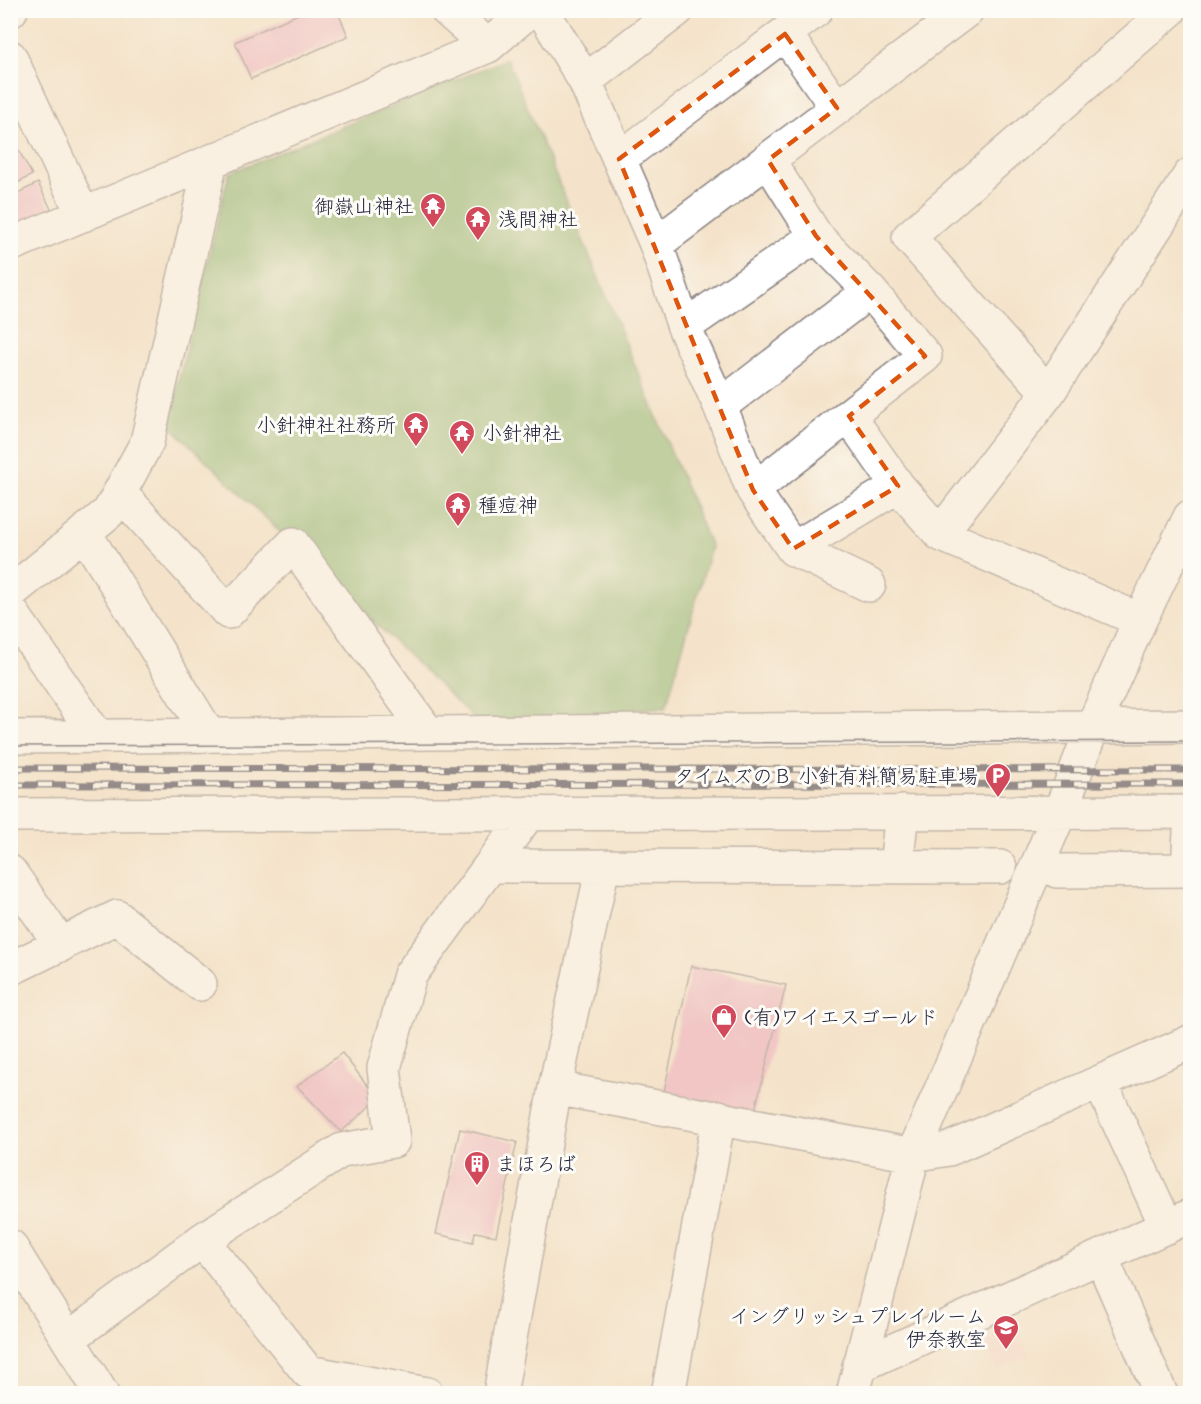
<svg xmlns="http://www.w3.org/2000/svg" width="1201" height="1404" viewBox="0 0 1201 1404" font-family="Mynerve,'Klee One',sans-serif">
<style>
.built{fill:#f7d1c9}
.forest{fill:#86b66f;stroke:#546c55;stroke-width:1.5}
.building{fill:#eda3bf}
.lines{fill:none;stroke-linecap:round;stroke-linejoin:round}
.minor-casing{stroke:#8b8282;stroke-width:36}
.minor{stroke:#fff;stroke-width:33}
.tram{stroke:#22223b;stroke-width:1.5}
.rail-casing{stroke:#22223b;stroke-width:7}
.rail{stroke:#fdfcf7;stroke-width:4.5;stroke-dasharray:14;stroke-linecap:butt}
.marked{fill:none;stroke:#de560e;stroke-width:4.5;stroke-dasharray:12 8;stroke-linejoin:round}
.labels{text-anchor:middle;stroke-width:6;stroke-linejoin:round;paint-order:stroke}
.poi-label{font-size:20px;fill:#22223b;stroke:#fdfcf7;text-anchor:start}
</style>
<rect width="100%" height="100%" fill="#fdfcf7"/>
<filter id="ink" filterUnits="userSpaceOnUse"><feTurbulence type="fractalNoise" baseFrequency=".0167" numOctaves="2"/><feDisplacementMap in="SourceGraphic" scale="12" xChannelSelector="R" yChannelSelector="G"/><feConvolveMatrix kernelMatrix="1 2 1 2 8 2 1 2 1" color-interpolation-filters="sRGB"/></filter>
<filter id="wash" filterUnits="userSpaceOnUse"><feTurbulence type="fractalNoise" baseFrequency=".008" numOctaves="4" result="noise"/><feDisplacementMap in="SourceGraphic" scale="24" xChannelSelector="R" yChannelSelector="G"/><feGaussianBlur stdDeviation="1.35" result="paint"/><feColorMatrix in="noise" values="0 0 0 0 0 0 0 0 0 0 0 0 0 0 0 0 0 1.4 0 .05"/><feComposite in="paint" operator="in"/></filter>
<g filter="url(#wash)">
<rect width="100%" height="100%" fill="#f4e3ca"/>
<!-- built -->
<path class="built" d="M1015,1327L1030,1356L998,1369L983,1340Z"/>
<!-- forest -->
<path class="forest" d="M507,59L711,547L666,707L480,724L168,424L229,173Z"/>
<g id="blocks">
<!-- building -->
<path class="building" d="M307,10H337L348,36L251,79L235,42Z
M16,145L32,175L10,187V148Z
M38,183L53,213L10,234V197Z
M691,966L786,985L754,1114L663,1096Z
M342,1053L378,1099L341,1132L297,1086Z
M460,1129L517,1142L496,1236L475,1232L473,1242L436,1234Z"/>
</g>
</g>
<g filter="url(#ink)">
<use href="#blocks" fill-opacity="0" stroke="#8b8282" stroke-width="1.5"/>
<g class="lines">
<defs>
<path id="minor" d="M447,10L488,46
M542,10L585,81L656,244L684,327L720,406L753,490L793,549L898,486L940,534L1140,620
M10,11L11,10
M785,34L837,108
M10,57L83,215
M585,81L677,10
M619,159L816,10
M768,160L816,236L870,291
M656,244L967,10
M10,245L488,46L530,10
M684,327L816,236
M1048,393L909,237L1170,10
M720,406L870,291L925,356L753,490
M849,416L898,486
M121,494L228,612L293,544L428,733
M84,532L209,735
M940,534L1048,393L1190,175
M793,549L869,585
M10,593L109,512L147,442L211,161
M10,610L97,736
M10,737L1190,726
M10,815L1190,812
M490,866L1000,867
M896,867L902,812
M1188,870L1190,831
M1057,871L1190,870
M10,872L61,945
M10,969L117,917L200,984
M1100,1082L1167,1227
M555,1088L913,1155L949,1149L1190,1042
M202,1240L308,1372L427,1394
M10,1246L102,1394
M1101,1257L1161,1394
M68,1339L202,1240L342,1150L393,1141L384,1068L410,975L529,813
M859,1366L1190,1216
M500,1394L555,1088L603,866
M668,1394L719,1117
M853,1394L913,1155L1060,812L1093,726L1140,620L1190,517"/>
</defs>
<!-- minor casing -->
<use href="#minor" class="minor-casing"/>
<!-- minor -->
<use href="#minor" class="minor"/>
<!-- tram -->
<path class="tram" d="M10,746L1190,741"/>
<defs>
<path id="rail" d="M10,768L1190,770
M10,785L1190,784"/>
</defs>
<!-- rail casing -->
<use href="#rail" class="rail-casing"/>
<!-- rail -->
<use href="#rail" class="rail"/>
</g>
</g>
<!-- marked area -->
<path d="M0 0H1201V1404H0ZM785,34L837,108L768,160L816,236L925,356L849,416L898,486L793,549L753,490L619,159Z" fill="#f4e3ca" fill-opacity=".55" fill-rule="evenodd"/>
<path class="marked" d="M785,34L837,108L768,160L816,236L925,356L849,416L898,486L793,549L753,490L619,159Z"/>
<!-- icons -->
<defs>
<symbol id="temple-pin" viewBox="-11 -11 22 30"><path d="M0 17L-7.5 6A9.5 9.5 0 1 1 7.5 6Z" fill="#d1495b" stroke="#fdfcf7"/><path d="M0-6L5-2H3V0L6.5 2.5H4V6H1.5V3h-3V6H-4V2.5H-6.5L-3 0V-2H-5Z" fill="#fff"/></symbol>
<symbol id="parking-pin" viewBox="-11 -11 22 30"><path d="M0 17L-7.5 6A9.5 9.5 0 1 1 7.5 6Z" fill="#d1495b" stroke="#fdfcf7"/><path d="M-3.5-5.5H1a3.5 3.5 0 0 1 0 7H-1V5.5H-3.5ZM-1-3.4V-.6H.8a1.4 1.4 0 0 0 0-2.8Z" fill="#fff"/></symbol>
<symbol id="shop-pin" viewBox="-11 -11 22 30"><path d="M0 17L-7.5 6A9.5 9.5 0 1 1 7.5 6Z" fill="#d1495b" stroke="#fdfcf7"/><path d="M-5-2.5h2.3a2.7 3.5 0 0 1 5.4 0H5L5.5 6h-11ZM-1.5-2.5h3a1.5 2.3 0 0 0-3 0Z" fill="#fff"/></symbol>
<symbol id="building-pin" viewBox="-11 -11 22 30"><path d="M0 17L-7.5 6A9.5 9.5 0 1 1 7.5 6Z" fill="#d1495b" stroke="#fdfcf7"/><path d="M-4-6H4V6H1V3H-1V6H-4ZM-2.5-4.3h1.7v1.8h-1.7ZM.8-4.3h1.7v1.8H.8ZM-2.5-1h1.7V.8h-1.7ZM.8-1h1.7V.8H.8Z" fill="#fff"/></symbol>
<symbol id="school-pin" viewBox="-11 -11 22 30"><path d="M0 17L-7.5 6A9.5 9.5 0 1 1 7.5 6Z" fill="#d1495b" stroke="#fdfcf7"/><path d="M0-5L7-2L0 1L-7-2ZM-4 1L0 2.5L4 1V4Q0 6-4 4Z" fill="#fff"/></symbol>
</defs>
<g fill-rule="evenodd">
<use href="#temple-pin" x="418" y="191" width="30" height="40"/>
<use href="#temple-pin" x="463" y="204" width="30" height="40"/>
<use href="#temple-pin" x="401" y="410" width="30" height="40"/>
<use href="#temple-pin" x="447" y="418" width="30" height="40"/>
<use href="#temple-pin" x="443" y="490" width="30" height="40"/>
<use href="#parking-pin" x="983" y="761" width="30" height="40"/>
<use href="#shop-pin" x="709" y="1002" width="30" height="40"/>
<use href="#building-pin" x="462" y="1149" width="30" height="40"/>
<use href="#school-pin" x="991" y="1313" width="30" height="40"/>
</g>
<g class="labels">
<!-- poi labels -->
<g class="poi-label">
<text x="414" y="213" text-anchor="end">御嶽山神社</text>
<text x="498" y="226">浅間神社</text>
<text x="396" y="432" text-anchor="end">小針神社社務所</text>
<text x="482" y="440">小針神社</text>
<text x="478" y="512">種痘神</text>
<text x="978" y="783" text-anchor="end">タイムズのＢ 小針有料簡易駐車場</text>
<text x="744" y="1024">(有)ワイエスゴールド</text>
<text x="496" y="1171">まほろば</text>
<text x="986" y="1323" text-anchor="end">イングリッシュプレイルーム<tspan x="986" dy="23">伊奈教室</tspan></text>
</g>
</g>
<!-- margin -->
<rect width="1201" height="1404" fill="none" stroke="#fdfcf7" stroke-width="36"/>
</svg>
